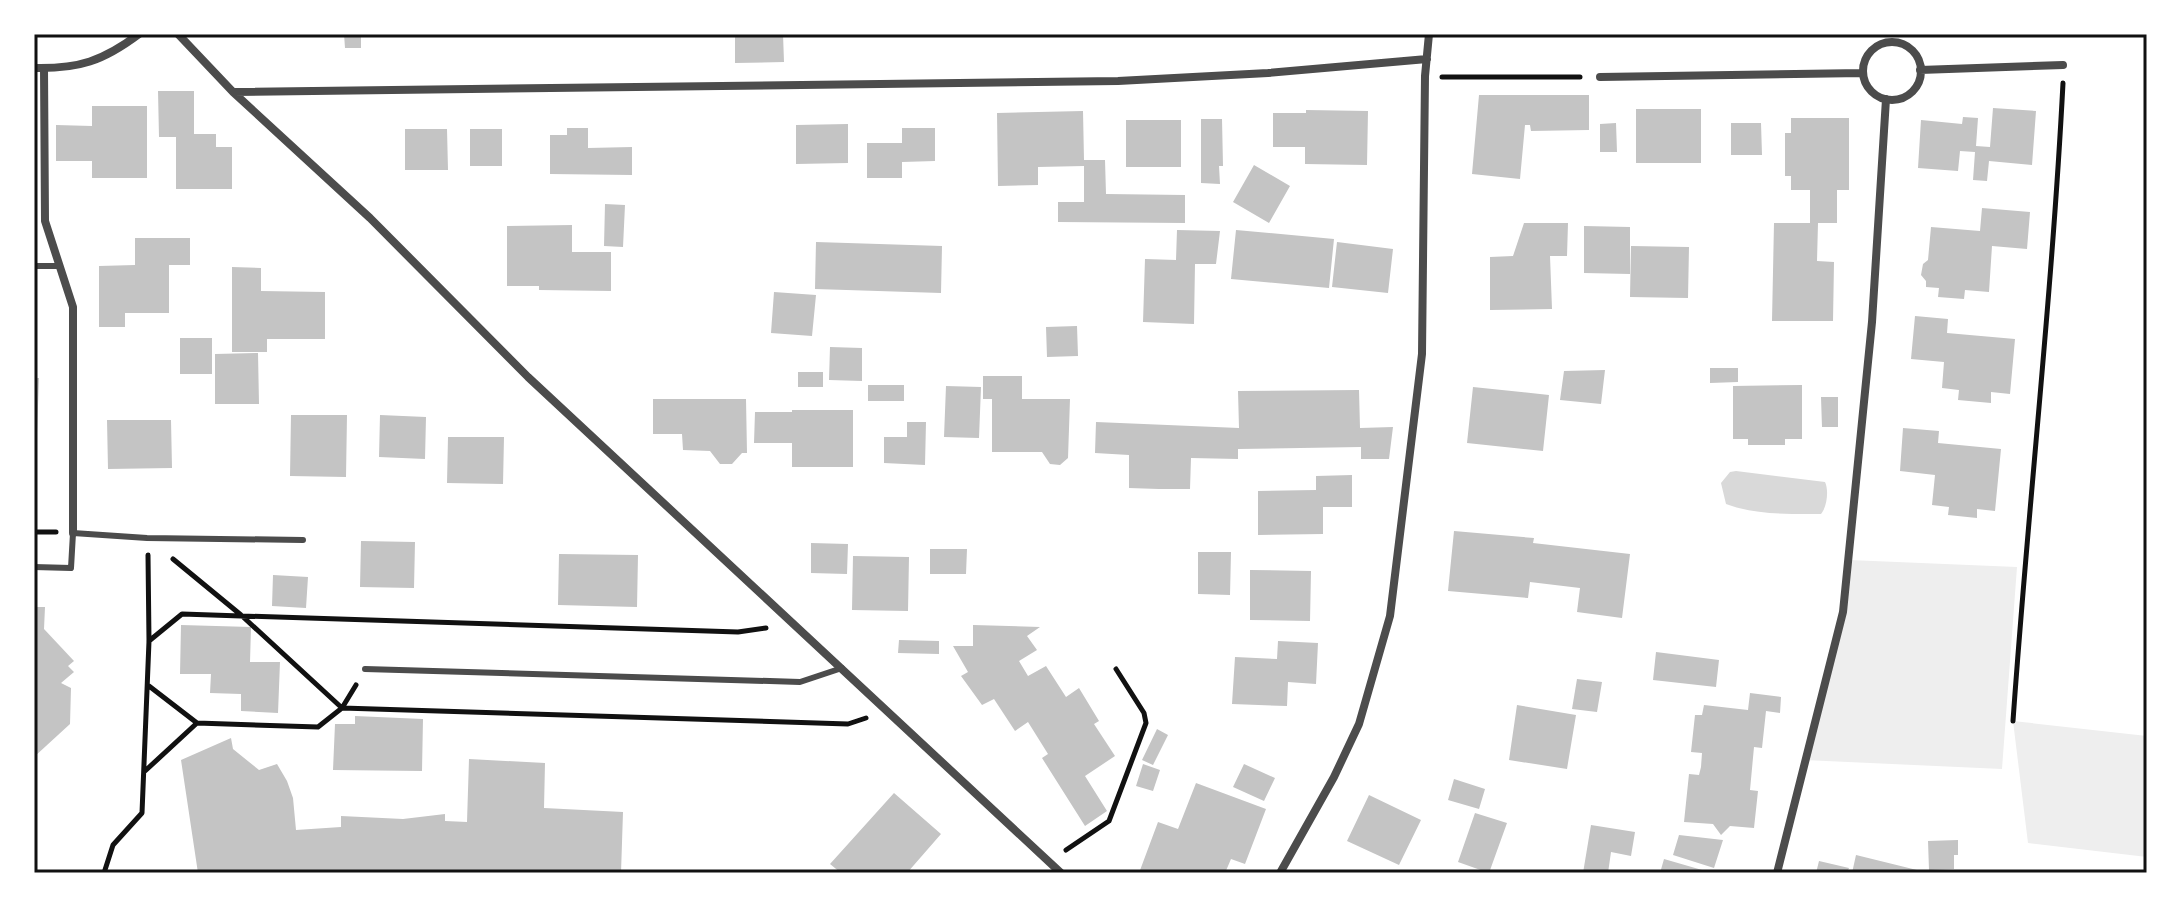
<svg xmlns="http://www.w3.org/2000/svg" width="2181" height="907" viewBox="0 0 2181 907" font-family="'Sofia Sans Condensed',sans-serif">
<style>
.green{fill:#eee}
.water{fill:#d9d9d9}
.building{fill:#c4c4c4}
.lines{fill:none;stroke-linecap:round;stroke-linejoin:round}
.path{stroke:#111;stroke-width:5}
.service{stroke:#4c4c4c;stroke-width:6}
.minor{stroke:#4c4c4c;stroke-width:8}
.neatline{fill:none;stroke:#111;stroke-width:3}
</style>
<rect width="100%" height="100%" fill="#fff"/>
<!-- green -->
<path class="green" d="M1849,560L2017,567L2002,769L1804,760L1843,612Z
M2013,721L2147,736V857L2028,843Z"/>
<!-- water -->
<path class="water" d="M1736,471L1825,482C1829,490 1827,507 1821,514C1790,514 1755,515 1726,504L1721,483L1730,472Z"/>
<!-- building -->
<path class="building" d="M344,34H361V48H345Z
M735,34H783L784,62L735,63Z
M158,91H194V134H216V147H232V189H176V137H159Z
M1479,95H1589V130L1531,131L1530,125H1525L1520,179L1472,174Z
M92,106H147V178H92V161H56V125L92,126Z
M1993,108L2036,111L2032,165L1989,161L1987,181L1973,180L1975,152L1960,151L1958,171L1918,168L1921,120L1962,124L1963,117L1978,118L1976,146L1990,147Z
M1636,109H1701V163H1636Z
M1306,110L1368,111L1367,165L1305,164V147H1273V113H1306Z
M1083,111L1084,160H1105L1106,194L1185,195V223L1058,222V202H1084V166L1038,167V185L998,186L997,113Z
M1791,118H1849V190H1837V223H1818L1817,261L1834,262L1833,321H1772L1774,223H1810V190H1791V176H1785V133H1791Z
M1201,119H1222L1223,166H1219L1220,184L1201,183Z
M1126,120H1181V167H1126Z
M1616,123L1617,152H1600V124Z
M1731,123H1761L1762,155H1731Z
M848,124V163L796,164V125Z
M567,128H588V148L632,147V175L550,174V135H567Z
M902,128H935V161L902,162V178H867V143H902Z
M405,129H447L448,170H405Z
M470,129H502V166H470Z
M1254,165L1290,186L1269,223L1233,202Z
M605,204L625,205L623,247L604,246Z
M1982,208L2030,212L2027,249L1992,246L1989,292L1965,290L1964,299L1938,297L1939,288L1926,287V281L1921,275L1923,264L1928,260L1931,227L1980,231Z
M1524,223H1568L1567,256H1550L1552,309L1490,310V257L1513,256Z
M572,225V252H611V291L539,290V286H507V226Z
M1584,226L1630,227V274L1584,273Z
M1177,230L1220,231L1216,264H1195L1194,324L1143,322L1145,259L1176,260Z
M1236,230L1334,239L1329,288L1231,279Z
M135,238H190V265H169V313H125V327H99V266L135,265Z
M816,242L942,246L941,293L815,289Z
M1337,242L1393,249L1388,293L1332,287Z
M1631,246L1689,247L1688,298L1630,297Z
M232,267L261,268V291L325,292V339H267V352H232Z
M774,292L816,295L812,336L771,333Z
M1915,316L1948,319L1947,333L2015,339L2010,394L1991,392V403L1958,400L1959,390L1942,388L1944,362L1911,359Z
M1077,326L1078,356L1047,357L1046,327Z
M180,338H212V374H180Z
M830,347L862,348V381L829,380Z
M258,353L259,404H215V354Z
M1710,368H1738V382L1710,383Z
M1605,370L1601,404L1560,400L1564,371Z
M798,372H823V387H798Z
M983,376H1022V399H1070L1068,458L1060,465L1050,464L1042,452H992V399H983Z
M34,378H39L37,433H34Z
M868,385H904V401H868Z
M1802,385V439H1785V445H1748V439H1733V386Z
M946,386L981,387L979,438L944,437Z
M1473,387L1549,395L1543,451L1467,443Z
M1359,390L1360,428L1393,427L1389,459H1361V447L1238,449V459L1191,458L1190,489H1159L1129,488V455L1095,453L1096,422L1239,428L1238,391Z
M1821,397H1838V427H1822Z
M653,399H746L747,453H742L732,464H720L710,451L683,450L682,434H653Z
M792,410H853V467H792V443H754L755,412H792Z
M291,415H347L346,477L290,476Z
M380,415L426,417L425,459L379,457Z
M107,420H171L172,468L108,469Z
M907,422H926L925,465L884,463V437H907Z
M1903,428L1939,431L1938,443L2001,449L1995,511L1977,509V518L1948,515L1949,507L1932,505L1935,475L1900,471Z
M448,437H504L503,484L447,483Z
M1352,475V507H1323V534L1258,535V491L1316,490V476Z
M1454,531L1534,538L1533,543L1630,554L1622,618L1577,612L1580,588L1530,582L1528,598L1448,591Z
M361,541L415,542L414,588L360,587Z
M811,543L848,544L847,574L811,573Z
M930,549H967L966,574H930Z
M1198,552H1231L1230,595L1198,594Z
M559,554L638,555L637,607L558,605Z
M853,556L909,557L908,611L852,610Z
M1250,570L1311,571L1310,621L1250,620Z
M273,575L308,577L306,608L272,606Z
M34,607H45L44,629L74,661L68,666L74,672L61,683L71,688L70,724L34,757Z
M181,625L251,627L250,662H280L278,713L241,711V694L210,693L211,674H180Z
M973,625L1040,627L1027,636L1037,650L1019,661L1028,676L1046,666L1066,697L1079,688L1099,721L1094,724L1115,756L1085,776L1107,811L1085,826L1042,758L1048,754L1028,722L1015,731L994,699L982,705L961,676L968,672L953,646H973Z
M899,640L939,641V654L898,653Z
M1278,641L1318,643L1316,684L1288,682L1287,706L1232,704L1235,657L1277,659Z
M1656,652L1719,660L1716,687L1653,680Z
M1577,679L1602,682L1597,712L1572,709Z
M1750,693L1781,697L1780,713L1766,711L1762,748L1754,747L1750,790L1758,791L1754,828L1730,826L1721,835L1713,824L1684,822L1689,774L1699,775L1701,767L1702,753L1691,752L1695,715H1702L1704,705L1748,710Z
M1517,705L1576,715L1567,769L1509,760Z
M355,716L423,719L422,771L333,770L335,724H355Z
M1157,729L1168,735L1153,765L1142,760Z
M231,738L233,749L259,770L277,764L287,781L293,798L296,830L341,827V816L403,819L445,814V821L467,822L469,759L545,763L544,808L623,812L621,873H198L181,760Z
M1143,764L1160,770L1153,791L1136,786Z
M1244,764L1275,778L1264,801L1233,787Z
M1454,779L1485,789L1479,809L1448,800Z
M1196,783L1266,809L1245,864L1231,859L1225,873H1139L1158,822L1178,829Z
M894,793L941,834L907,873H841L830,864Z
M1369,795L1421,820L1399,865L1347,841Z
M1475,813L1507,823L1489,873L1458,862Z
M1591,825L1635,832L1631,856L1611,852L1608,873H1583Z
M1679,835L1723,840L1714,868L1673,855Z
M1958,840V855H1954V869L1929,870L1928,841Z
M1856,855L1925,872V873H1852Z
M1664,859L1709,872V873H1660Z
M1819,861L1849,868L1847,873H1816Z"/>
<g class="lines">
<!-- path -->
<path class="path" d="M1442,77H1580
M34,532H56
M173,559L241,615L342,708L848,724L866,718
M149,641L182,614L738,632L766,628
M149,686L197,723
M2013,721C2028,508 2052,296 2063,83
M145,771L197,723L318,727L342,708L356,685
M1066,850L1109,821L1146,723L1144,713L1116,669
M104,873L113,845L142,813L149,641L148,555"/>
<!-- service -->
<path class="service" d="M34,266H58
M34,567L71,568L73,533L147,538L303,540
M365,669L800,682L842,668"/>
<!-- minor -->
<path class="minor" d="M178,34L233,92L370,218L528,377L1061,873
M1863 71a29 29 0 1 1 58 0a29 29 0 1 1-58 0Z
M34,68C79,69 103,61 139,34
M44,68L45,221L73,307V533
M1920,70L2063,65
M1600,77L1863,73
M234,92L1118,81L1268,73L1427,59
M1280,873L1334,777L1359,724L1390,616L1422,354L1425,76L1429,34
M1777,873L1843,612L1872,322L1886,99"/>
</g>
<!-- border -->
<rect width="2181" height="907" fill="none" stroke="#ffffff" stroke-width="72"/>
<rect x="36" y="36" width="2109" height="835" class="neatline"/>
</svg>
